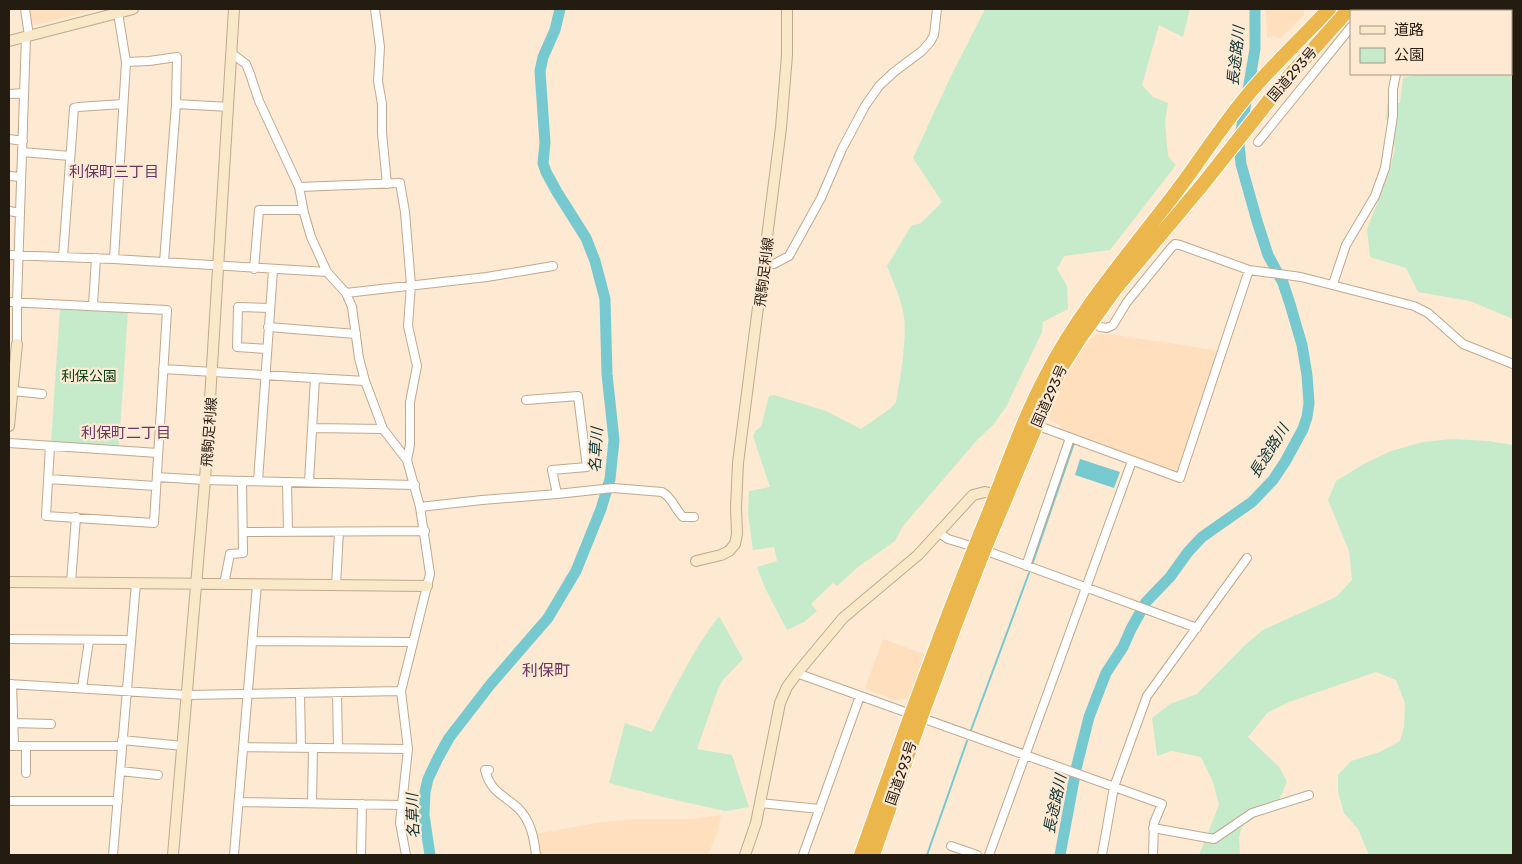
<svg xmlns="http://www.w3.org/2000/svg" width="1522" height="864" viewBox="0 0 1522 864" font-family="Rubik,'Noto Sans JP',sans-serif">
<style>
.built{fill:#ffdfbd}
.green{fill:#c5ebcb}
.water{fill:#77c9d0}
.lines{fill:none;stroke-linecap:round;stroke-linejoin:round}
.stream{stroke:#77c9d0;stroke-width:2}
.river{stroke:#77c9d0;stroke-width:11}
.street-casing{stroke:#c1a88d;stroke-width:10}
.secondary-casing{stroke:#c1a88d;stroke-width:12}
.highway-casing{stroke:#fff;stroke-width:16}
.street{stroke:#fff;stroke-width:8}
.secondary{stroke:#f9e9c9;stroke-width:10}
.highway{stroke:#ebb64b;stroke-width:14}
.labels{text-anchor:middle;stroke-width:4.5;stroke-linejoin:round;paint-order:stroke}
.street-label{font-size:14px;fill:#251c11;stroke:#fee9d3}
.park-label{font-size:14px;fill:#04421a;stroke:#fee9d3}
.water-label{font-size:15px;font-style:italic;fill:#093336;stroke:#fee9d3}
.neighbourhood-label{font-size:15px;fill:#693464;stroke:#fee9d3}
.quarter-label{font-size:16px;fill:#693464;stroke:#fee9d3}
</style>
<rect width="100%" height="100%" fill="#fee9d3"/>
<!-- built -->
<path class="built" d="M29,9H97L35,25L30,20Z
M1266,9H1304V15L1280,38L1272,36L1267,38Z
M1096,334L1116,335L1220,351L1177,474L1059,430L1060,425L1049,419L1051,415L1048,414L1064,380L1087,342Z
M883,639L924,654L913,691L906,699L894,700L865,688Z
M721,815L718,830L708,855H540L536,834L602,822L636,819H691Z"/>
<!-- green -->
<path class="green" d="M985,9H1190L1183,37L1159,25L1142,85L1153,97L1168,103L1165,122L1168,156L1176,165L1110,250L1064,256L1057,269L1067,286L1068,309L1043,322L1042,332L1006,407L993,425L978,439L903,526L895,541L858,567L837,586L833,583L811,604L817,611L804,622L787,630L765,588L757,567L777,561L774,547L753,550L748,514L749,491L770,487L753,436L756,430L761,427L769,396L774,395L826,411L861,429L891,408L896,402C900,382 907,337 904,317C902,300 893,282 887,266L911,226L921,223L942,202L913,158L951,76Z
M1398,9H1513V319L1470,301L1418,292L1406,268L1370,257L1367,229L1389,173L1395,149L1386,118L1387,104L1400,103L1403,78L1418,74H1511V11H1399Z
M60,307L128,311L119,446L51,442Z
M1452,439L1488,441L1513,445V855H1369L1358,829L1344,813L1338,792V775L1351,761L1380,752L1400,741L1404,727L1405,703L1396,680L1376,672L1289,702L1267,713L1248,737L1280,768L1287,782L1278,803L1242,826L1239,838L1240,855H1199L1219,805L1213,782L1201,757L1172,751L1157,756L1152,718L1170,704L1197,694L1245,645L1263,630L1336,597L1352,580L1349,551L1328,500L1336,481L1364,464L1391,451L1423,442Z
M719,616L743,659L723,680L718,689L697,749L732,755L749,807L725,811L667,798L609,783L625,723L652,732C673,692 692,651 719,616Z"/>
<!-- water -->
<path class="water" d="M1080,459L1120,472L1114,488L1075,475Z"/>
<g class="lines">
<!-- stream -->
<path class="stream" d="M1033,562L1074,443
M971,730L1029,573
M927,855L967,741"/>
<!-- river -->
<path class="river" d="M430,855L424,815L425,792L428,779L438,758L449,738L490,685L548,618L576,571L601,509L610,479L614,440L607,374L605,299L595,261L586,238L557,192L546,172L543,163L545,143L540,71L543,57L555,30L560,9
M1060,855L1076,769L1089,717L1106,673L1123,647L1131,629L1146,602L1170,577L1188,552L1202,537L1252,502L1273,480L1285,462L1303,429L1307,417L1309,403L1307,375L1302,345L1290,304L1283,283L1268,255L1257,221L1241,164L1239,143L1255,49V9"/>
<defs>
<path id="street" d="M25,9L29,36
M375,9L380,47L378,81L382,104V133L387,184
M1357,9L1359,11
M231,53L246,64L250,74L259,101L299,187L304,213L311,237L327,272L346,293L352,307L359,358L365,381L383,429L407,460L420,507L430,574L401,691L408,749L400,823L406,855
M126,62L149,61L177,57L176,104L164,262
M9,94L24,93
M176,104L229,107
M9,139L23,141
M1258,142L1351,27
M22,152L70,156
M9,176L21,177
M299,187L400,183L405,212L411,285L408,326L417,366L410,402V445L407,460
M9,211L20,213
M9,255L114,259L327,272
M63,257L74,108L78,107L123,104
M114,259L126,62L118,13
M765,264H774L789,256L821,198L842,149L865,106L879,86L894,72L922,51L930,42L934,35L937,9
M254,269L259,210H303
M1333,284L1346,245L1375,196L1385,168L1393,116V89L1396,74
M346,293L487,277L553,266
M9,302L167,310L154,523L46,516L50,446
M93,305L96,258
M1090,320L1100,327L1107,328L1113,325L1127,302L1171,248L1175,244L1180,245L1249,270L1301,277L1414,306L1428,313L1463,344L1513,364
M268,327L356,334
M17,344V301L26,37
M267,349L237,347L238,307L270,308
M163,369L365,381
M13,391L42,394
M526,400L578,396L587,467L552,470L557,494
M1036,425L1180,478L1249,270
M312,428L383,429
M9,443L158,453
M157,477L205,480L415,485
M48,479L156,486
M258,481L273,270
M287,482L288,532
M309,482L315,378
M420,507L482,500L557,494L613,488L662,492C672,497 675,509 683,517H694
M243,532L425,531
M939,533L948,539L984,550L1197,628
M1026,566L1070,438
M71,583L76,517
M224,584L230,554L243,553L242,481
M336,585L339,532
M9,639L131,640
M252,641L413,642
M798,672L802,675L1162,804L1154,823L1153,855
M9,684L187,695L401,691
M12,684L14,746
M82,688L89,640
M300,693L301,747
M337,693L338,748
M14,723L51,724
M122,740L183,746
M9,746H122
M243,747L408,749
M489,770H485C491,793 503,794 518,808C531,821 534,838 536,855
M120,771L158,775
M26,773V746
M9,801H118
M239,802L401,805
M312,803L313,748
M760,803L820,809
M1153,828L1214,839L1252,813L1309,795
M951,846L977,855
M113,855L136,583
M234,855L257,584
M361,855L362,804
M803,855L860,696
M989,855L1132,461
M1102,855L1114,787L1147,696L1247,558"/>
<path id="secondary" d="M9,41L133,9
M9,426L17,344
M696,561L721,555L729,551L735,544L737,534L736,507L738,463L781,128L787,55V9
M9,582L427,586
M173,855L205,480L234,9
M745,855L756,823L780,703L787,687L798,672L843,618L918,555L973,495L985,492L996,495"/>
<path id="highway" d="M861,855C902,739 943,624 990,510C1008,464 1024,417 1047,374C1078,314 1122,262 1163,209C1194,171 1219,128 1251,91C1276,62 1304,36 1329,9
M873,855L921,717L957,620L984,550L1059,371L1080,338L1116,288L1203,184L1282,84L1349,9"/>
</defs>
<!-- street casing -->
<use href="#street" class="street-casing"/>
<!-- secondary casing -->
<use href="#secondary" class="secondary-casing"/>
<!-- highway casing -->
<use href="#highway" class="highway-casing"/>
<!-- street -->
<use href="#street" class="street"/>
<!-- secondary -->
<use href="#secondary" class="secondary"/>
<!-- highway -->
<use href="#highway" class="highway"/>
</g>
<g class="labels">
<!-- street labels -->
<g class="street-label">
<text transform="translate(1292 74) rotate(-49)" y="5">国道293号</text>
<text transform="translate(764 272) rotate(-83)" y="5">飛駒足利線</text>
<text transform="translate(1049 396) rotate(-66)" y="5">国道293号</text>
<text transform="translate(209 432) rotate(-86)" y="5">飛駒足利線</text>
<text transform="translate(901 773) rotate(-71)" y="5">国道293号</text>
</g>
<!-- park labels -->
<g class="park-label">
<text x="89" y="381">利保公園</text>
</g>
<!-- water labels -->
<g class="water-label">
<text transform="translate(1236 56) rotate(-84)" y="5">長途路川</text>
<text transform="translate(596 450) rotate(-87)" y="5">名草川</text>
<text transform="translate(1269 451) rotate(-58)" y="5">長途路川</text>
<text transform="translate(1055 804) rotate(-78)" y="5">長途路川</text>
<text transform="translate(413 816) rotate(-92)" y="5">名草川</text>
</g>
<!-- neighbourhood labels -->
<g class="neighbourhood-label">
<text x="114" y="177">利保町三丁目</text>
<text x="126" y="438">利保町二丁目</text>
</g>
<!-- quarter labels -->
<g class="quarter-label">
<text x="546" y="676">利保町</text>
</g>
</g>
<!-- border -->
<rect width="1522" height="864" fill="none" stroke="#251c11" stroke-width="20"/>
<!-- legend -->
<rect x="1350" y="10" width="162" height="65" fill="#fee9d3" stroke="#a79785"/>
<rect x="1360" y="26" width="25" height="8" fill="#f9e9c9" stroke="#a79785"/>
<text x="1394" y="35" font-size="15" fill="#251c11">道路</text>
<rect x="1360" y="48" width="25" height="15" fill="#c5ebcb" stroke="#a79785"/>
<text x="1394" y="60" font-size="15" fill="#251c11">公園</text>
</svg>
